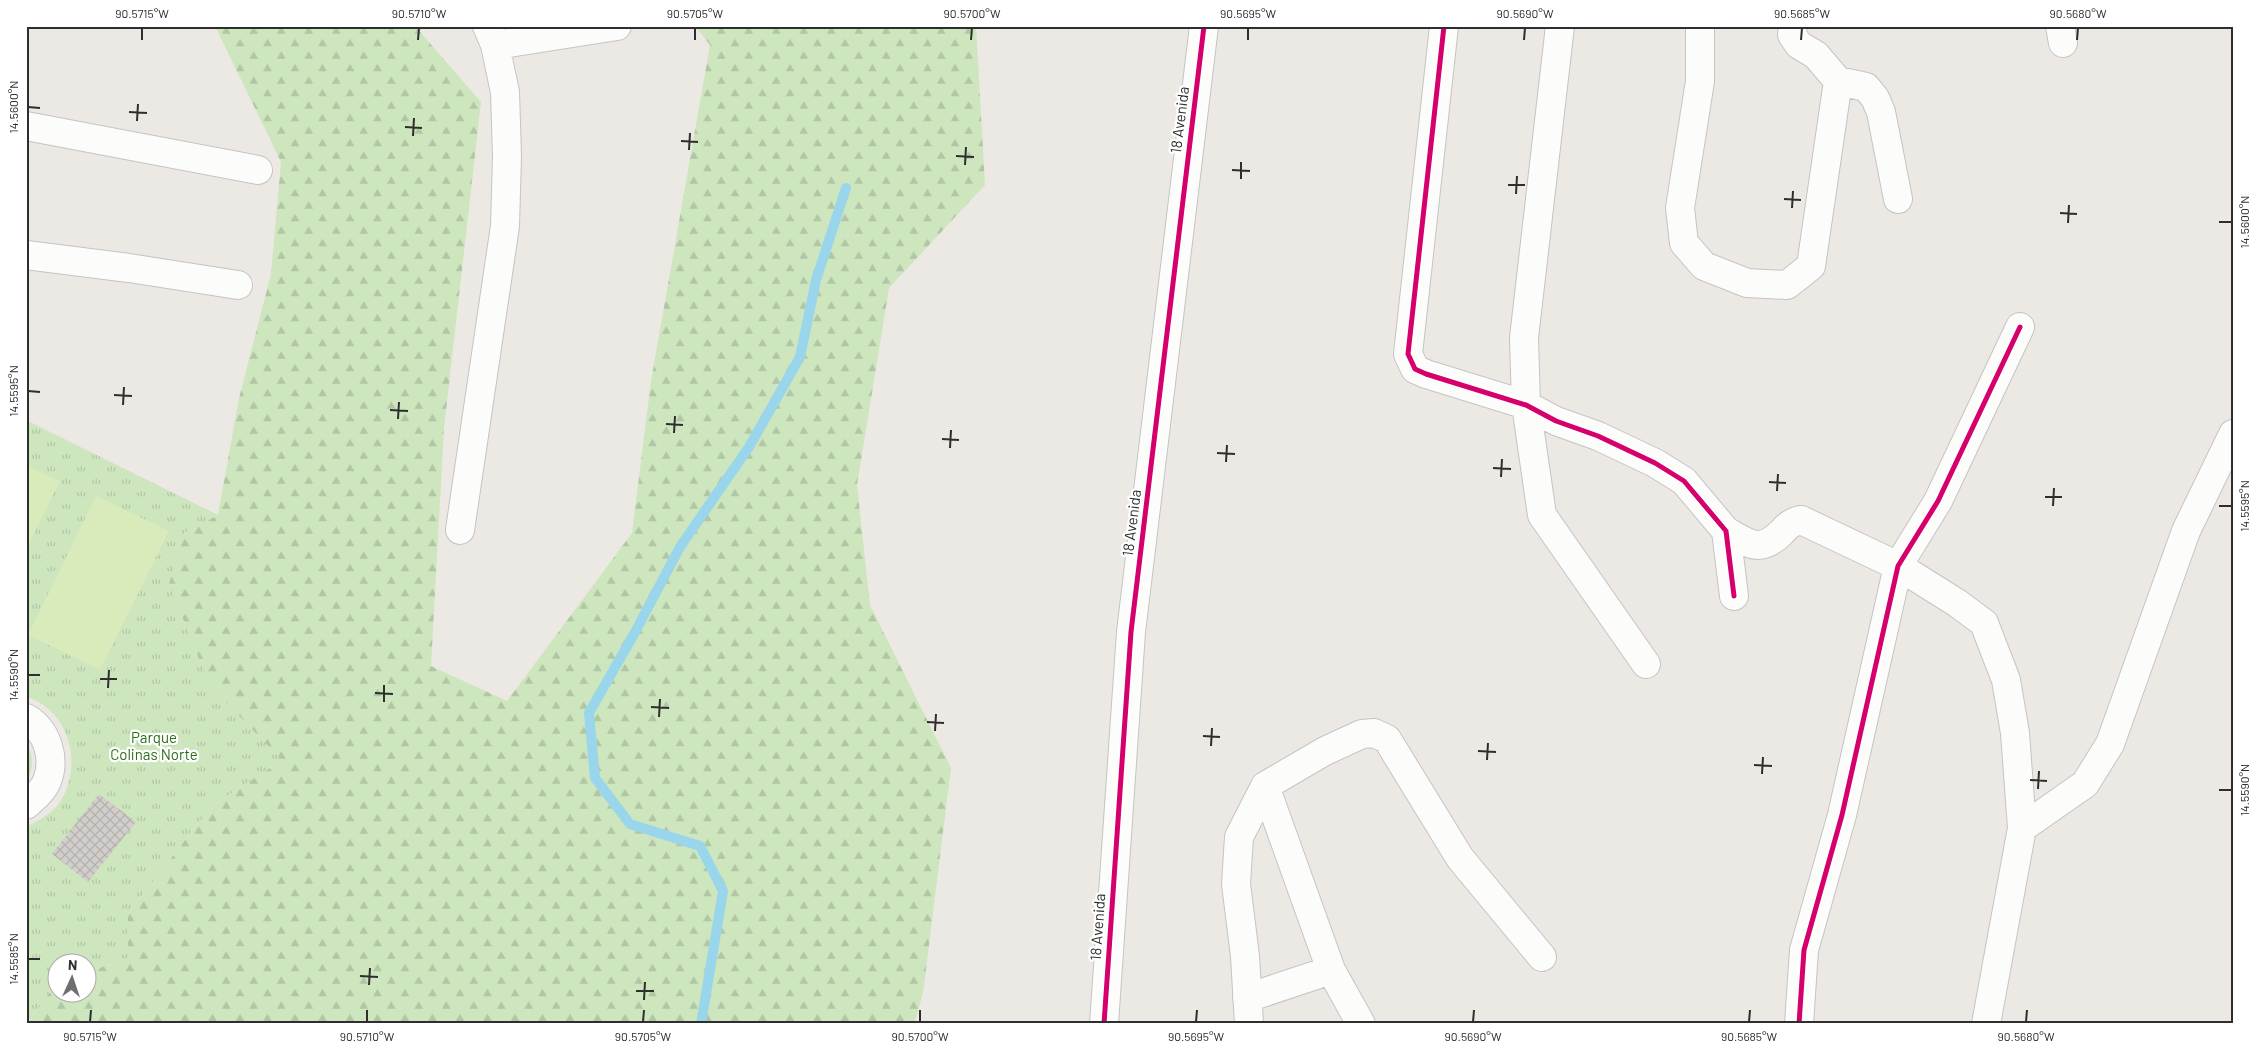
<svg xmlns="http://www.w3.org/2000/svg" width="2259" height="1050" viewBox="0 0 2259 1050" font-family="Barlow,sans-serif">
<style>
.grass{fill:url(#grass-tufts)}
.forest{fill:url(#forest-firs)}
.pitch{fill:#d9eabb}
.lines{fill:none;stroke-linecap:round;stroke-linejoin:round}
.stream{stroke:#99d6ec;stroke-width:10}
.building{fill:url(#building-cross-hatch)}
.minor-casing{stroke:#c5c4c5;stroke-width:30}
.minor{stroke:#fcfcfb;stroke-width:28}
.cycleway-casing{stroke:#fff;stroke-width:8}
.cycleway{stroke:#d6006c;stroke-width:5}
.ticks{fill:none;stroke:#2e2e2e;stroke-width:2}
.labels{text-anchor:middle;stroke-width:4.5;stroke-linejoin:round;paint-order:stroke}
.street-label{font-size:15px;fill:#2e2e2e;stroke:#fff}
.park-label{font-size:15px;fill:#2c6e1b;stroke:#fff}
.neatline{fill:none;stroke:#2e2e2e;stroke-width:2}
.ticks-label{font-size:12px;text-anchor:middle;fill:#2e2e2e}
</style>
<defs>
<pattern id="grass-tufts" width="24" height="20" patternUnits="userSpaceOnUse" patternTransform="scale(1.25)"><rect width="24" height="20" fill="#cee6be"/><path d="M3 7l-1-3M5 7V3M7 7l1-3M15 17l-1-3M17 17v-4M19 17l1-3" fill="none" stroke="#b1c6a4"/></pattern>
<pattern id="forest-firs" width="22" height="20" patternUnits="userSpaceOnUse" patternTransform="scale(1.25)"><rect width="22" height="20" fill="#cee6be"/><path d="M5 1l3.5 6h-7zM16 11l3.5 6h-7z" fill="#b1c6a4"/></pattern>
<pattern id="building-cross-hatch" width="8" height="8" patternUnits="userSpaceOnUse" patternTransform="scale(1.25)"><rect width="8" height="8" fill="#d1cecb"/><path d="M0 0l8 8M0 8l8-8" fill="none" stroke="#b4b1af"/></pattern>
</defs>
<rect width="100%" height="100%" fill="#ece8e4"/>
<!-- grass -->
<path class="grass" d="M26,420L218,515L183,534L210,686L283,760L212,806L128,913V958L88,972V962H58L57,983L55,984L28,1024L26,827C37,821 50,815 58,805C84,770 72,710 26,697Z
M26,743C34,756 34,768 26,782Z"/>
<!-- forest -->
<path class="forest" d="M215,26H415L481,102L444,428L431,666L507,701L632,533L651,381L710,45L695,26H976L985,185L889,288L857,485L870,605L951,768L923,993L914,1024H28L55,984L57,983L58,992H88V972L128,958V913L212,806L282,760L210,686L169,584L183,534L218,515L239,398L271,274L281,162Z"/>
<!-- pitch -->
<path class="pitch" d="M26,465L60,481L26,550Z
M96,496L169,531L100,670L28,635Z"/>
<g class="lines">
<!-- stream -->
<path class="stream" d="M701,1024L723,891L700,846L630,824L595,778L589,713L634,634L680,547L749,447L800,357L816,280L846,188"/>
</g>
<!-- building -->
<path class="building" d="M99,794L136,822L88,882L52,854Z"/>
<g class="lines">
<defs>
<path id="minor" d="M1444,26L1408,354L1415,369L1426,374L1526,405L1556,421L1598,436L1655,463L1684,481L1726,531L1734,596
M1560,26L1524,338L1526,405L1542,515L1646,664
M1700,26V81L1680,208L1684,243L1704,266L1747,283L1787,285L1811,266L1838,81
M1793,26L1792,35L1799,45L1816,55L1838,81L1866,87L1875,98L1881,112L1898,199
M2060,26L2063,43
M495,45L617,26
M26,126L258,170
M26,255L129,268L238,285
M460,530L505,226L507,156L505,92L495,45L487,26
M1726,531C1749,544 1760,554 1782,532C1788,525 1792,522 1801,520L1898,566L1957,603L1984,623L2006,680L2015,733L2022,828L1986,1024
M26,718C47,730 56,758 47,781C43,791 34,798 26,805
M1265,786L1331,970L1361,1024
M2022,828L2085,784L2110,744L2186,531L2233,434
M1247,998L1331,970
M1104,1024L1131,632L1204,26
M1249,1024L1245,956L1236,884L1239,837L1265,786L1325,751L1362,734L1374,733L1387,739L1460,858L1542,957
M1799,1024L1804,950L1842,815L1898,566L1938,501L2020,327"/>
</defs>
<!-- minor casing -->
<use href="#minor" class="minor-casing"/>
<!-- minor -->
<use href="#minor" class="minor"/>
<defs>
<path id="cycleway" d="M1444,26L1408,354L1415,369L1426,374L1526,405L1556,421L1598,436L1655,463L1684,481L1726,531L1734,596
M1104,1024L1131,632L1204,26
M1799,1024L1804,950L1842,815L1898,566L1938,501L2020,327"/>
</defs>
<!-- cycleway casing -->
<use href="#cycleway" class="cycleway-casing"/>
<!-- cycleway -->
<use href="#cycleway" class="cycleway"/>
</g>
<!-- ticks -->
<path class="ticks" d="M142,40V28M418,40L419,28M695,40V28M971,40L972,28M1248,40V28M1524,40L1525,28M1801,40L1802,28M2077,40L2078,28M28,107L40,108M129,112L147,113M137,121L138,104M405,127L422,128M413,136L414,118M681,141L698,142M689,150L690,133M956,156L974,157M965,165L966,147M1232,170L1250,171M1241,179V162M1508,185H1525M1516,194L1517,176M1784,199L1801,200M1792,208L1793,191M2060,213L2077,214M2219,222H2232M2068,223L2069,205M28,391L40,392M114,395L132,396M123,405L124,387M390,410L408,411M398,419L399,402M666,424L683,425M674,433L675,416M942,439L959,440M950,448L951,430M1217,453L1235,454M1226,462L1227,445M1493,468L1511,469M1501,477L1502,459M1769,482L1786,483M1777,491L1778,474M2045,497H2062M2053,506L2054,488M2219,506H2232M28,675H40M100,679H117M108,688L109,670M375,693L393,694M384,702V685M651,707L669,708M659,717L660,699M927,722L944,723M935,731L936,714M1203,736L1220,737M1211,746L1212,728M1478,751L1496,752M1487,760L1488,743M1754,765L1772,766M1762,774L1763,757M2030,780L2047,781M2038,789L2039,771M2219,790H2232M28,959H40M360,976L378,977M369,985L370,968M636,991H654M644,1000L645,982M90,1022L91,1010M367,1022V1010M643,1022L644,1010M920,1022V1010M1196,1022L1197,1010M1473,1022L1474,1010M1749,1022L1750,1010M2026,1022L2027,1010"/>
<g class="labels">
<!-- street labels -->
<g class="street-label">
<text transform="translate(1180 120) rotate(-83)" y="5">18 Avenida</text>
<text transform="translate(1132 523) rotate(-83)" y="5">18 Avenida</text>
<text transform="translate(1098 927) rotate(-86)" y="5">18 Avenida</text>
</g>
<!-- park labels -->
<g class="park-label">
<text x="154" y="743">Parque<tspan x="154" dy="17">Colinas Norte</tspan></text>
</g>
</g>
<!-- border -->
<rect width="2259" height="1050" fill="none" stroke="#ffffff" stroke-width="55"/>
<!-- north arrow -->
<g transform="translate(72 978) rotate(3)"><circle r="24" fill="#ffffff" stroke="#ababab"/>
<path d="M0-4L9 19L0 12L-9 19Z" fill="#706f6e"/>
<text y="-8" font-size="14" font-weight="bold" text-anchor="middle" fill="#2e2e2e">N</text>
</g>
<rect x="28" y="28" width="2204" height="994" class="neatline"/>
<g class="ticks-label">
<text x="142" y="18">90.5715°W</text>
<text x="419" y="18">90.5710°W</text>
<text x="695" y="18">90.5705°W</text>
<text x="972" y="18">90.5700°W</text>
<text x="1248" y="18">90.5695°W</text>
<text x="1525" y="18">90.5690°W</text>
<text x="1802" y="18">90.5685°W</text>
<text x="2078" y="18">90.5680°W</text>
<text transform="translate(14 107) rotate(-90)" y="4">14.5600°N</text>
<text transform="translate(2245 222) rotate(-90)" y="4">14.5600°N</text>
<text transform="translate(14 391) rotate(-90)" y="4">14.5595°N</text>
<text transform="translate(2245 506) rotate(-90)" y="4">14.5595°N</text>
<text transform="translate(14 675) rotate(-90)" y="4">14.5590°N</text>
<text transform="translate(2245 790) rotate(-90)" y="4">14.5590°N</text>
<text transform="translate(14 959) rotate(-90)" y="4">14.5585°N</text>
<text x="90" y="1041">90.5715°W</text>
<text x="367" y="1041">90.5710°W</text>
<text x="643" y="1041">90.5705°W</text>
<text x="920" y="1041">90.5700°W</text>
<text x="1196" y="1041">90.5695°W</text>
<text x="1473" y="1041">90.5690°W</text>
<text x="1749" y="1041">90.5685°W</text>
<text x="2026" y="1041">90.5680°W</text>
</g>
</svg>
